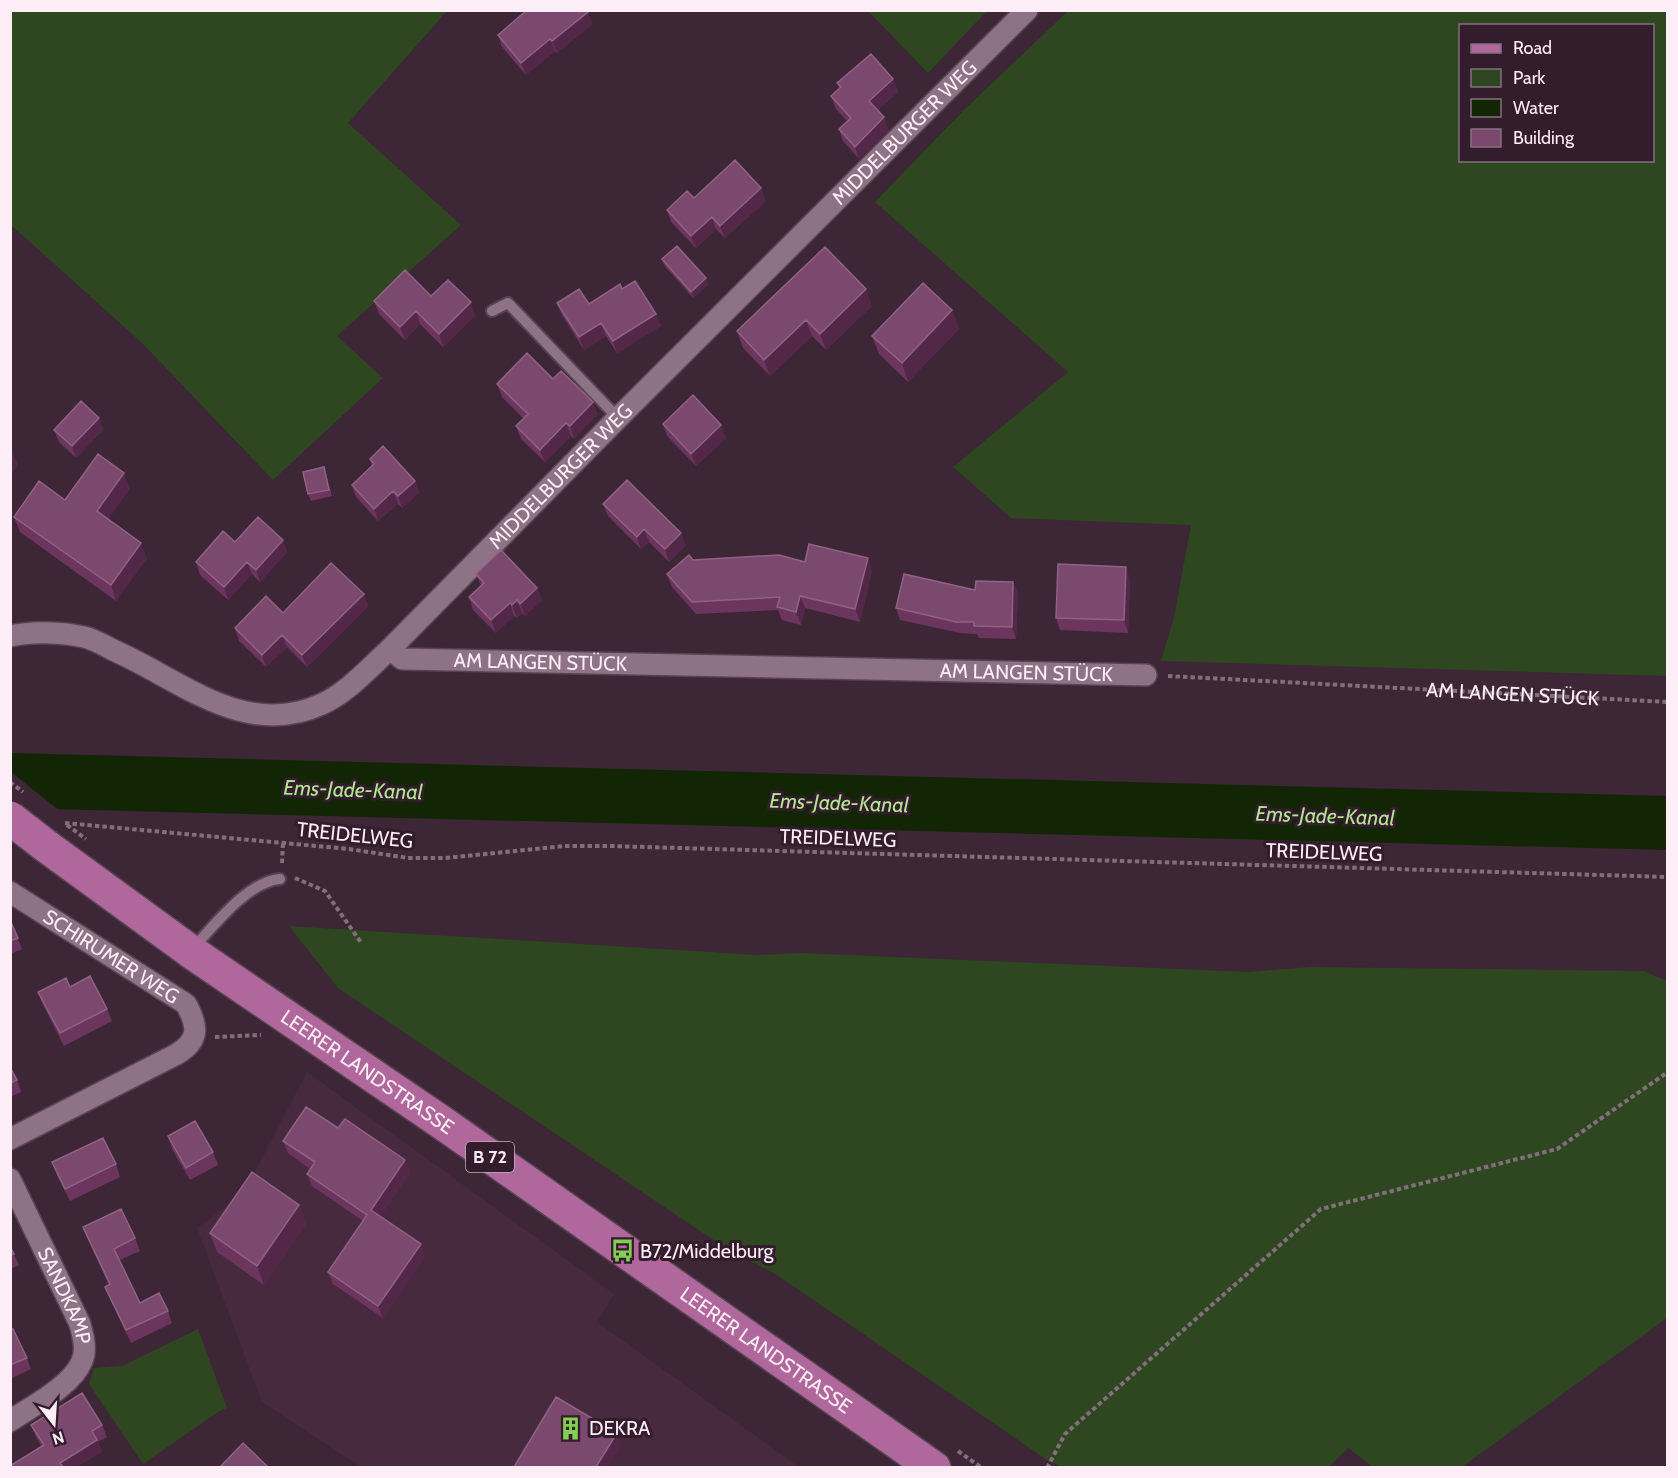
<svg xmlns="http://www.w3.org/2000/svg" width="1678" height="1478" viewBox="0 0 1678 1478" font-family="Cabin,sans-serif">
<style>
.built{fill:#482a3f}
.green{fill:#2e4720;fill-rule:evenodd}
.water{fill:#122606}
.pier{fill:#3d2636}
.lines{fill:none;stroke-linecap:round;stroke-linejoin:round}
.service-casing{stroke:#574451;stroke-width:14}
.minor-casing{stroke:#574451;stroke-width:24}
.primary-casing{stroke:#574451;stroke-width:36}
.path{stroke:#836f7c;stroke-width:4;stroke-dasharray:4.5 3;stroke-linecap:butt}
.service{stroke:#8e7285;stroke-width:10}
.minor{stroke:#8e7285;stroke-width:21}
.primary{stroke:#b0689c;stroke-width:33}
.primary-bridge-casing{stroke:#574451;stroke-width:36;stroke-linecap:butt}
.path-bridge{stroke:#836f7c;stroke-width:4;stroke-dasharray:4.5 3;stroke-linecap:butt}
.primary-bridge{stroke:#b0689c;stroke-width:33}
.wall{fill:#6c355e}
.shaded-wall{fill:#532747}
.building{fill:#7c496e;stroke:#906284;stroke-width:1.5}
.labels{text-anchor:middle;stroke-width:6;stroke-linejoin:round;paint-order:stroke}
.shield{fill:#331c2c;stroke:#c0aeba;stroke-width:1.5}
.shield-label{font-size:18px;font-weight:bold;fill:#fdedf7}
.street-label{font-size:20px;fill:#fdedf7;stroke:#331c2c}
.poi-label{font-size:20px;fill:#fdedf7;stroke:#331c2c;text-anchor:start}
.water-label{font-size:21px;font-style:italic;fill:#afe88f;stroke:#331c2c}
</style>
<rect width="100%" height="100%" fill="#3d2636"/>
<!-- built -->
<path class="built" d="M307,1072L614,1294L597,1322L799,1467H361L262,1402L197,1228L244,1193Z"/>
<!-- green -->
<path class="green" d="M11,11H447L348,123L461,225L337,336L383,378L273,480L142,343L11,225Z
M868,11H987L928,73Z
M1068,11H1667V676L1161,661L1174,617L1191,525L1011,518L953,467L1068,372L875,202L964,110ZM1460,26H1652V160H1460Z
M289,926L758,955L802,953L1249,972L1310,967L1643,971L1667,981V1318L1462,1467H1373L1348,1448L1329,1467H1063L1050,1462L777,1275L724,1247L338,988Z
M198,1329L227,1408L218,1412L143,1464L89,1384L94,1368L122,1366Z"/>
<!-- water -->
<path class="water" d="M11,753L1667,796L1668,850L11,808Z"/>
<!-- pier -->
<path class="pier" d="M11,772L61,812L10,811Z"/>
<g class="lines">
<defs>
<path id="service" d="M492,311L508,303L618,418
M193,948C215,925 247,882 280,879"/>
<g id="minor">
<path id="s2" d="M10,636C33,631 61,632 84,637C93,639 104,645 113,650C180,679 244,740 322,704C348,692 369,668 390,649L618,418L1027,10"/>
<path id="s3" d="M390,649L402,659L1146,675"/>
<path id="s4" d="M10,892L186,1004C198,1026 200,1040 177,1054L10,1139"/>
<path id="s5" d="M10,1179L80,1324C83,1336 87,1349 82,1361C72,1386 32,1406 10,1421"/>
</g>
<g id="primary">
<path id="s6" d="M46,846L190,951L444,1124L934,1468"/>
</g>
</defs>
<!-- service casing -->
<use href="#service" class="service-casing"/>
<!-- minor casing -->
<use href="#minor" class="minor-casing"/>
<!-- primary casing -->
<use href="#primary" class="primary-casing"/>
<!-- path -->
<g class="path">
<path id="s1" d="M1168,676L1668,702"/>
<path d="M65,823L349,849L408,858H446L565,846H611L1668,877"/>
<path d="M282,863L283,842"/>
<path d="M295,878L325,891L362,944"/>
<path d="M215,1037L261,1035"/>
<path d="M958,1451L982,1468"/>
<path d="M1047,1468L1065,1434L1321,1209L1557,1149L1668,1072"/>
</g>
<!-- service -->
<use href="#service" class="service"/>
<!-- minor -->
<use href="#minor" class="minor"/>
<!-- primary -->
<use href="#primary" class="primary"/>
<defs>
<path id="primary-bridge" d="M10,818L46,846"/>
</defs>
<!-- primary-bridge casing -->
<use href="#primary-bridge" class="primary-bridge-casing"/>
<!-- path-bridge -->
<path class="path-bridge" d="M10,782L23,792
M67,825L86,839"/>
<!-- primary-bridge -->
<use href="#primary-bridge" class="primary-bridge"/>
</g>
<!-- wall -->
<path class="wall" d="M524,10H587L592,24L557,53L555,51L526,75L502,47L498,35L524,12Z
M893,79L898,92L878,110L889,130L859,159L843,141L839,129L847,121L836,109L831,96L840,89L837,83Z
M694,198L766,201L725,238L716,229L696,248L671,222L667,210Z
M662,259L706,278L708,285L693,298L664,265Z
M622,289L656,314L661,326L617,353L606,336L584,350L562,315L557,303L589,304Z
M431,296L475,315L443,347L420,324L405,340L379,314L374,301Z
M872,306L826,350L812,336L770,376L743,348L737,331Z
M952,310L959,329L908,382L879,354L872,336Z
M553,379L598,414L574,439L571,436L545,462L521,439L516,426L524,419L502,397L497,384Z
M99,418L103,430L76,458L59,442L54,430Z
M663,424L721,425L726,438L696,466L667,436Z
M370,459L415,481L419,493L402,508L398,504L378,521L356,497L352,485L372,466Z
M324,467L332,496L311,501L308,494Z
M130,488L108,519L147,558L116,601L20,532L14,517L65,500Z
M603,504L686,545L669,562L649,542L641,549L608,516Z
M283,540L287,552L260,582L252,574L228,600L200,575L196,562L235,542Z
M693,560L805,562L872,571L860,622L805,608L801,625L782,620L778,610L696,614L672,587L667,574Z
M476,574L537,588L542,600L525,616L522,613L517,618L514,616L496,633L473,610L469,597L481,586Z
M1130,579L1128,633L1060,630L1056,618Z
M1013,582L1018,594L1016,639L979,638L977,634L960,633L900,620L896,608Z
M364,594L368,606L307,667L287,647L266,667L239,641L235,628L283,613Z
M10,920L22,949L10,954Z
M70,987L107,1009L112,1021L64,1046L43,1005L38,992Z
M10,1067L17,1080L21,1092L10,1097Z
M338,1128L405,1160L410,1172L380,1216L421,1244L425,1257L383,1318L333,1284L328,1272L363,1221L312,1186L307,1174L310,1169L288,1153L283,1141Z
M168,1136L213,1152L218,1165L190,1180L172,1149Z
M52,1162L116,1164L120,1177L70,1201L57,1175Z
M299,1205L306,1224L264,1285L217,1252L210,1233Z
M83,1227L135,1238L140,1251L120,1260L140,1303L168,1311L172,1323L131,1343L110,1299L105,1287L109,1285L88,1240Z
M10,1246L19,1265L10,1269Z
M10,1330L27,1358L31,1369L10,1379Z
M31,1425H102L107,1437L98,1442L102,1452L42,1447L36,1437Z"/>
<!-- shaded-wall -->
<path class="shaded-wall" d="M588,12L592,24L557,53L552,41Z
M550,39L555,51L526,75L521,63Z
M893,79L898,92L874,114L869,101Z
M884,117L889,130L859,159L855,147Z
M761,188L766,201L725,238L720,226Z
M712,217L716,229L696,248L691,236Z
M706,278L708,285L693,298L691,292Z
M866,289L872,306L826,350L820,334Z
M471,302L475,315L443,347L439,334Z
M952,310L959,329L908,382L902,363Z
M416,311L420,324L405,340L400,327Z
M656,314L661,326L617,353L613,341Z
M806,320L812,336L770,376L764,360Z
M601,323L606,336L584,350L579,337Z
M593,402L598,414L574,439L570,426Z
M99,418L103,430L76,458L72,446Z
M566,423L571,436L545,462L540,450Z
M721,425L726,438L696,466L691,454Z
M11,447L18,465L10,475Z
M124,473L130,488L103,527L97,511Z
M415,481L419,493L402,508L398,496Z
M393,491L398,504L378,521L374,509Z
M644,529L649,542L641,549L637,537Z
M681,533L686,545L669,562L665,549Z
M283,540L287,552L260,582L256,570Z
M141,543L147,558L116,601L111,585Z
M868,558L872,571L860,622L855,609Z
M247,562L252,574L228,600L224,587Z
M1126,567L1130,579L1128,633L1124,620Z
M1013,582L1018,594L1016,639L1012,627Z
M537,588L542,600L525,616L520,604Z
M364,594L368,606L307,667L302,655Z
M800,596L805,608L801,625L796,612Z
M517,600L522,613L517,618L512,605Z
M510,603L514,616L496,633L491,620Z
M282,635L287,647L266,667L262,655Z
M405,1160L410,1172L375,1223L371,1210Z
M299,1205L306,1224L264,1285L257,1266Z
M421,1244L425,1257L383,1318L378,1306Z
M617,1433L621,1446L608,1467H596Z
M97,1440L102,1452L77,1467H62L60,1463Z"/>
<!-- building -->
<path class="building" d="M527,10H587L588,12L552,41L550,39L521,63L498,35Z
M871,54L893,79L869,101L884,117L855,147L839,129L851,118L831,96L841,87L837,83Z
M735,160L761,188L720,226L712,217L691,236L667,210L687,191L694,198Z
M677,246L706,278L691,292L662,259Z
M825,247L866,289L820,334L806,320L764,360L737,331Z
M405,270L431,296L448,280L471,302L439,334L416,311L400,327L374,301Z
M635,281L656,314L613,341L601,323L579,337L557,303L579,289L589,304L620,284L622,289Z
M923,283L952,310L902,363L872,336Z
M527,353L553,379L561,371L593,402L570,426L566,423L540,450L516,426L528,414L497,384Z
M693,395L721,425L691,454L663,424Z
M81,401L99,418L72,446L54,430Z
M383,446L415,481L398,496L393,491L374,509L352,485L374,464L370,459Z
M98,454L124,473L97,511L141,543L111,585L14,517L39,481L65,500Z
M324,467L329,490L308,494L303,472Z
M627,480L681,533L665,549L644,529L637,537L603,504Z
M258,517L283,540L256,570L247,562L224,587L196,562L223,531L235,542Z
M809,544L868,558L855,609L800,596L796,612L777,607L780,597L692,602L667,574L689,555L693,560L779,555L805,562Z
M501,550L537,588L520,604L517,600L512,605L510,603L491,620L469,597L484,583L476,574Z
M331,563L364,594L302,655L282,635L262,655L235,628L266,596L283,613Z
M1058,564L1126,567L1124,620L1056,618Z
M904,574L975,590L976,581L1013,582L1012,627L974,626V622H956L896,608Z
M10,920L18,938L10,941Z
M90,976L107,1009L60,1033L38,992L66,978L70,987Z
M10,1067L17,1080L10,1083Z
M306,1107L338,1128L345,1119L405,1160L371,1210L421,1244L378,1306L328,1272L367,1215L307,1174L315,1162L283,1141Z
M195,1121L213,1152L186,1168L168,1136Z
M103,1138L116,1164L65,1189L52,1162Z
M252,1172L299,1205L257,1266L210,1233Z
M121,1209L135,1238L114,1249L140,1303L159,1293L168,1311L126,1330L105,1287L110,1284L83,1227Z
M10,1246L14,1254L10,1255Z
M13,1329L27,1358L10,1365V1330Z
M82,1393L102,1425L92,1431L97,1440L60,1463L63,1467H10V1466L44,1445L31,1425Z
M556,1397L617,1433L596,1467H514Z
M243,1443L268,1467H220Z"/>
<!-- icons -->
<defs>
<symbol id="bus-bare" viewBox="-9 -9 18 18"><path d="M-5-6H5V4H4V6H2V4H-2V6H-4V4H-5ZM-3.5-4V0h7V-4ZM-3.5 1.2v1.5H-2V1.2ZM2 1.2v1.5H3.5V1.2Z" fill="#82d04f" stroke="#331c2c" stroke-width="2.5" paint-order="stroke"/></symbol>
<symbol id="building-bare" viewBox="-9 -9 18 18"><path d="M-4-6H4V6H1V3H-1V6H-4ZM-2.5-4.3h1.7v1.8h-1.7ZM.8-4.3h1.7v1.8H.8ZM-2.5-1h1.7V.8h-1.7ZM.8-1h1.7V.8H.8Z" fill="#82d04f" stroke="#331c2c" stroke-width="2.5" paint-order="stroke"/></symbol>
</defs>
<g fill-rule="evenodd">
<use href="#bus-bare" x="606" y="1234" width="33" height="33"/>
<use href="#building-bare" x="554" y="1412" width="33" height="33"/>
</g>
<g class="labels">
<!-- shield labels -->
<rect class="shield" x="466" y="1142" width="48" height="30" rx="4.5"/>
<g class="shield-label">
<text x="490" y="1163">B 72</text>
</g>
<!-- street labels -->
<g class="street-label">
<text dy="7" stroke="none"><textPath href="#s2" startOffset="1148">MIDDELBURGER WEG</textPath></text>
<text dy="7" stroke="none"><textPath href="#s2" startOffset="662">MIDDELBURGER WEG</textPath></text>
<text dy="7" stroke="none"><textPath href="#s3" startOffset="154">AM LANGEN STÜCK</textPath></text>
<text dy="7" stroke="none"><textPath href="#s3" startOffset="640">AM LANGEN STÜCK</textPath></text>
<text dy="7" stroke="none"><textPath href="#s1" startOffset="345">AM LANGEN STÜCK</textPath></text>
<text transform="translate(355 835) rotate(6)" y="7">TREIDELWEG</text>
<text transform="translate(838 838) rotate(2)" y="7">TREIDELWEG</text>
<text transform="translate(1324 852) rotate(2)" y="7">TREIDELWEG</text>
<text dy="7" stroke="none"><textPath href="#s4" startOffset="120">SCHIRUMER WEG</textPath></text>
<text dy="7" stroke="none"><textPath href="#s6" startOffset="393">LEERER LANDSTRASSE</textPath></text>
<text dy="7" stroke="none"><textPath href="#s5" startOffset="129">SANDKAMP</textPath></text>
<text dy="7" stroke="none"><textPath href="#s6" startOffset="879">LEERER LANDSTRASSE</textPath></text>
</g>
<!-- poi labels -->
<g class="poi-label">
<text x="640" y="1258">B72/Middelburg</text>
<text x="589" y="1435">DEKRA</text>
</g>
<!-- water labels -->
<g class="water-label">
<text transform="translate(353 790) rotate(2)" y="7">Ems-Jade-Kanal</text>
<text transform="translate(839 803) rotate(2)" y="7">Ems-Jade-Kanal</text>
<text transform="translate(1325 816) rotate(2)" y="7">Ems-Jade-Kanal</text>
</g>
</g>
<!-- border -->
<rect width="1678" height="1478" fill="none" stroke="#fdedf7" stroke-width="24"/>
<!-- legend -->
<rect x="1459" y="24" width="195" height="138" fill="#331c2c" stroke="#84707d" stroke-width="1.5"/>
<rect x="1471" y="44" width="30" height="9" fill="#b0689c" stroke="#84707d" stroke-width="1.5"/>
<text x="1513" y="54" font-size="18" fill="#fdedf7">Road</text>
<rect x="1471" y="69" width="30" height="18" fill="#2e4720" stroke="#84707d" stroke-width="1.5"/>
<text x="1513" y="84" font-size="18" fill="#fdedf7">Park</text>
<rect x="1471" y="99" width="30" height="18" fill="#122606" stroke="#84707d" stroke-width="1.5"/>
<text x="1513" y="114" font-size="18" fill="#fdedf7">Water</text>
<rect x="1471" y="129" width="30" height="18" fill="#7c496e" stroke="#84707d" stroke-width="1.5"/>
<text x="1513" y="144" font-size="18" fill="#fdedf7">Building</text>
<!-- north arrow -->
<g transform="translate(54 1424) rotate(163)" stroke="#331c2c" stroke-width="4.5" paint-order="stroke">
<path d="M0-4.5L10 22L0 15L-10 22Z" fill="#fdedf7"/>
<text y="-9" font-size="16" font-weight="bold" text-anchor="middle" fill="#fdedf7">N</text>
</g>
</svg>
